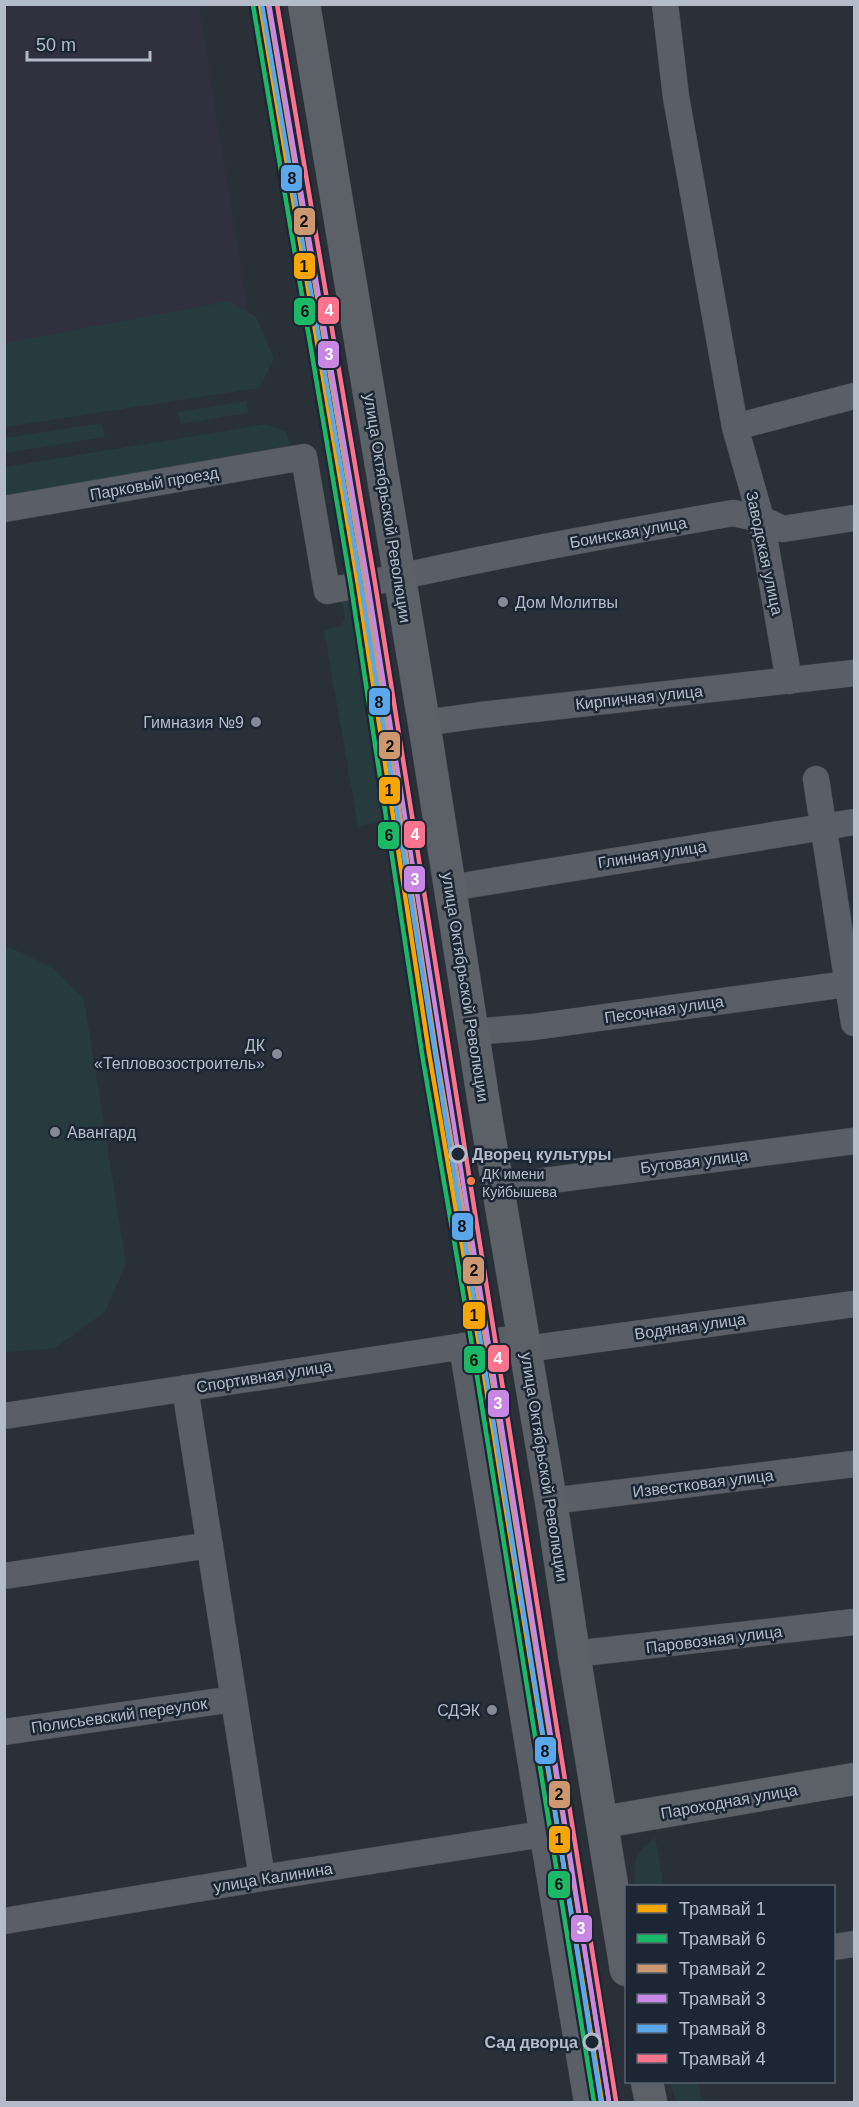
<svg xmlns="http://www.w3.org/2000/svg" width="859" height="2107" viewBox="0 0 859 2107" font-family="Helvetica,sans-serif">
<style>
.medical{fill:#31303e}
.green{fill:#273a3e}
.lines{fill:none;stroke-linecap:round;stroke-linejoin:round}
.minor-casing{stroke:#484c53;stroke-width:27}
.major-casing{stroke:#484c55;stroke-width:33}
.minor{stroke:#5a5e66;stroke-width:26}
.major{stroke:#5c6168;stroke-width:32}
.tram-1-casing{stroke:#1d2633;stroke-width:9}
.tram-2-casing{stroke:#1d2633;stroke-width:9}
.tram-3-casing{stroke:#1d2633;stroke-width:9}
.tram-4-casing{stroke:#1d2633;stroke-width:9}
.tram-5-casing{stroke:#1d2633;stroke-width:9}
.tram-6-casing{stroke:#1d2633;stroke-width:9}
.tram-1{stroke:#f7a600;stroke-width:4.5}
.tram-2{stroke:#1ab867;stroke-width:4.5}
.tram-3{stroke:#cd976f;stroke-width:4.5}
.tram-4{stroke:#c787e3;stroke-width:4.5}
.tram-5{stroke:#5aa8eb;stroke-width:4.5}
.tram-6{stroke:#fc738d;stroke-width:4.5}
.poi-dot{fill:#848b96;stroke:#1d2633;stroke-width:2}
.stop-dot{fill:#1d2633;stroke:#b4bcc9;stroke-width:3}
.bus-dot{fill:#f77d43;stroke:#1d2633;stroke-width:2}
.labels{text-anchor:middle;stroke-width:5;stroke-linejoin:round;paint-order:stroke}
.bus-label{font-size:14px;fill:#b4bcc9;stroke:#1d2633;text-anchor:start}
.street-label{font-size:16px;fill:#b4bcc9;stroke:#1d2633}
.poi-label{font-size:16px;fill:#b4bcc9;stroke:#1d2633;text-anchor:end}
.stop-label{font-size:16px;font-weight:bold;fill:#b4bcc9;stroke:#1d2633;text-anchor:start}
.line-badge{stroke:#1d2633;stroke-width:2}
.badge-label{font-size:16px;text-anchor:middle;font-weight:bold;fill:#fff}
.pale-badge-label{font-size:16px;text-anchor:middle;font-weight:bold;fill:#111}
</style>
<rect width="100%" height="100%" fill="#2a3038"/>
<!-- medical -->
<path class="medical" d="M5,5H199L250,324L5,365Z"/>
<!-- green -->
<path class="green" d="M230,301L256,317L274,358L259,388L5,427V343Z
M246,401L248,413L180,424L178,412Z
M102,423L105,437L5,453V438Z
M266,424L286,432L291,447L5,500V467Z
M354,596L389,821L358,826L324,630L341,626L345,617L341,598Z
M11,948L52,967L84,999L126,1264L105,1312L55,1348L6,1352L4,949Z
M655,1837L664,1886H636C631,1860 636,1854 655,1837Z
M670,2082H699L702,2102H676Z"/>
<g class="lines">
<defs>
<path id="minor" d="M665,4L676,97L735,427L761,519L789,681
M735,427L854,396
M4,509L304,457L327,591C383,581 438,568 494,557C573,541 653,527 733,513L761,519L783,529L854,518
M424,723L481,715L854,673
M816,779L854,1023
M450,888L854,822
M473,1032L533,1027L854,983
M498,1187L854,1141
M462,1346L587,2102
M526,1349L854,1304
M185,1388L262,1878
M4,1416L524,1337
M551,1501L854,1464
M4,1576L210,1545
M574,1654L854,1622
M4,1732L234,1699
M4,1921L262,1878L543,1834
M834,1947L854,1944"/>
<path id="major" d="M304,4L424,723L487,1123L551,1501L574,1654L626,1970
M603,1822L854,1779
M647,2082L651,2102"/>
</defs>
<!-- minor casing -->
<use href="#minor" class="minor-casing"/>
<!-- major casing -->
<use href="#major" class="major-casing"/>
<!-- minor -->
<use href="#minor" class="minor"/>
<!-- major -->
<use href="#major" class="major"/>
<defs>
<path id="tram-1" d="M260,4L358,585L429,1053L479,1344L602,2102"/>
<path id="tram-2" d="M253,5L351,586L422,1054L472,1345L594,2102"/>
<path id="tram-3" d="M268,4L365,584L436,1052L486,1343L609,2101"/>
<path id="tram-4" d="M269,4L368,584L609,2102"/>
<path id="tram-5" d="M262,5L361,585L601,2102"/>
<path id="tram-6" d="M277,4L375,583L616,2101"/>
</defs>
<!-- tram-1 casing -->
<use href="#tram-1" class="tram-1-casing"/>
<!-- tram-2 casing -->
<use href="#tram-2" class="tram-2-casing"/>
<!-- tram-3 casing -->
<use href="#tram-3" class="tram-3-casing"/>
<!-- tram-4 casing -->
<use href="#tram-4" class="tram-4-casing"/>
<!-- tram-5 casing -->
<use href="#tram-5" class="tram-5-casing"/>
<!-- tram-6 casing -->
<use href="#tram-6" class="tram-6-casing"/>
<!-- tram-1 -->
<use href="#tram-1" class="tram-1"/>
<!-- tram-2 -->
<use href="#tram-2" class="tram-2"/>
<!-- tram-3 -->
<use href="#tram-3" class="tram-3"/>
<!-- tram-4 -->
<use href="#tram-4" class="tram-4"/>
<!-- tram-5 -->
<use href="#tram-5" class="tram-5"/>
<!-- tram-6 -->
<use href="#tram-6" class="tram-6"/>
</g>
<!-- markers -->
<g class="poi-dot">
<circle cx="503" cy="602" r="6"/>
<circle cx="256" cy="722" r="6"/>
<circle cx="277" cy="1054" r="6"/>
<circle cx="55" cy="1132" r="6"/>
<circle cx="492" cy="1710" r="6"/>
</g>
<g class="stop-dot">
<circle cx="458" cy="1154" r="8"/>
<circle cx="592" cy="2042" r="8"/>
</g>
<circle class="bus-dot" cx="471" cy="1181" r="5"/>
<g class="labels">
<!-- bus labels -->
<g class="bus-label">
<text x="482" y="1179">ДК имени<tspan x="482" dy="18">Куйбышева</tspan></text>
</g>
<!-- street labels -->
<g class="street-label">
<text transform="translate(154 483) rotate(-10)" y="6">Парковый проезд</text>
<text transform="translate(388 508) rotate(81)" y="6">улица Октябрьской Революции</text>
<text transform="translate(628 532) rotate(-10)" y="6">Боинская улица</text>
<text transform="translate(765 553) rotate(78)" y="6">Заводская улица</text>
<text transform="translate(639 697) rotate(-6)" y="6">Кирпичная улица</text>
<text transform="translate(652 854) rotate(-9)" y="6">Глинная улица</text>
<text transform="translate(466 987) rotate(81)" y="6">улица Октябрьской Революции</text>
<text transform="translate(664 1009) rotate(-8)" y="6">Песочная улица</text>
<text transform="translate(694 1161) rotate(-7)" y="6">Бутовая улица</text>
<text transform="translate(690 1326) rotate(-8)" y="6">Водяная улица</text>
<text transform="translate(264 1376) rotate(-9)" y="6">Спортивная улица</text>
<text transform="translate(545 1467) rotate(81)" y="6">улица Октябрьской Революции</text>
<text transform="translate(703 1483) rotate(-7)" y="6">Известковая улица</text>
<text transform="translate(714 1639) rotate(-7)" y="6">Паровозная улица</text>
<text transform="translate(119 1715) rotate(-8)" y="6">Полисьевский переулок</text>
<text transform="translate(729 1801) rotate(-10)" y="6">Пароходная улица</text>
<text transform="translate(273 1877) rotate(-9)" y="6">улица Калинина</text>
</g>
<!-- poi labels -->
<g class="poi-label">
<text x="515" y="608" text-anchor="start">Дом Молитвы</text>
<text x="244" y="728">Гимназия №9</text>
<text x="265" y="1051">ДК<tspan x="265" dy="18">«Тепловозостроитель»</tspan></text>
<text x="67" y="1138" text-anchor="start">Авангард</text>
<text x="480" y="1716">СДЭК</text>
</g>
<!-- stop labels -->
<g class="stop-label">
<text x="472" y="1160">Дворец культуры</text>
<text x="578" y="2048" text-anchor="end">Сад дворца</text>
</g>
</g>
<g class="line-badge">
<rect x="280" y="164" width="23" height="28" rx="6" fill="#5aa8eb"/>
<rect x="293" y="207" width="23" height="29" rx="6" fill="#cd976f"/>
<rect x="293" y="252" width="23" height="28" rx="6" fill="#f7a600"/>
<rect x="317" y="296" width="23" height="29" rx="6" fill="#fc738d"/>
<rect x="293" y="297" width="23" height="29" rx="6" fill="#1ab867"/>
<rect x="317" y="340" width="23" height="29" rx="6" fill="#c787e3"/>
<rect x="368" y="687" width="23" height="29" rx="6" fill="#5aa8eb"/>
<rect x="378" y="731" width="23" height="29" rx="6" fill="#cd976f"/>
<rect x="378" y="776" width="23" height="29" rx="6" fill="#f7a600"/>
<rect x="403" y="820" width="23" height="29" rx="6" fill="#fc738d"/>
<rect x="377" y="821" width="23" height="29" rx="6" fill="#1ab867"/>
<rect x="403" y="865" width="23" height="28" rx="6" fill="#c787e3"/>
<rect x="451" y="1212" width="23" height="29" rx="6" fill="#5aa8eb"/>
<rect x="462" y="1256" width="23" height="29" rx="6" fill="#cd976f"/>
<rect x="462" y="1301" width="24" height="29" rx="6" fill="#f7a600"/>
<rect x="487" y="1344" width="23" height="29" rx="6" fill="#fc738d"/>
<rect x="463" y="1345" width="23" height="29" rx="6" fill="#1ab867"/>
<rect x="487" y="1389" width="23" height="29" rx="6" fill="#c787e3"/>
<rect x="534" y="1736" width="23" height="29" rx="6" fill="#5aa8eb"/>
<rect x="548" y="1780" width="23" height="29" rx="6" fill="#cd976f"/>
<rect x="548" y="1825" width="23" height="29" rx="6" fill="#f7a600"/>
<rect x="547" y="1870" width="24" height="29" rx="6" fill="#1ab867"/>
<rect x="570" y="1914" width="23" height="29" rx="6" fill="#c787e3"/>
</g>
<g class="badge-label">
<text x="329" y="316">4</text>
<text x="329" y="360">3</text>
<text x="415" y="840">4</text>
<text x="415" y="885">3</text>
<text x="498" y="1364">4</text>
<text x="498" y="1409">3</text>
<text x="581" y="1934">3</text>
</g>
<g class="pale-badge-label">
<text x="292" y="184">8</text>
<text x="304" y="227">2</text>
<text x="304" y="272">1</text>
<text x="305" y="317">6</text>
<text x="379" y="708">8</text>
<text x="390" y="752">2</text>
<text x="389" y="796">1</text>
<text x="389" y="841">6</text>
<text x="462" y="1232">8</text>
<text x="474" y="1276">2</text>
<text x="474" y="1321">1</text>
<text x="474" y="1366">6</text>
<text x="545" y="1757">8</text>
<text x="559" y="1800">2</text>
<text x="559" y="1845">1</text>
<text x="559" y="1890">6</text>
</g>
<!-- border -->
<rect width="859" height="2107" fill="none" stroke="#b4bcc9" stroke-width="12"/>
<!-- legend -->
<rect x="625" y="1885" width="210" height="198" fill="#1d2633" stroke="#59626f" stroke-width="1.5"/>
<rect x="637" y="1904" width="30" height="9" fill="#f7a600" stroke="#59626f" stroke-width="1.5"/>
<text x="679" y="1915" font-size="18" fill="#b4bcc9">Трамвай 1</text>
<rect x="637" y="1934" width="30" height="9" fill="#1ab867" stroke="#59626f" stroke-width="1.5"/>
<text x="679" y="1945" font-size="18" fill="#b4bcc9">Трамвай 6</text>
<rect x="637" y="1964" width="30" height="9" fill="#cd976f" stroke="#59626f" stroke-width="1.5"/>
<text x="679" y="1975" font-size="18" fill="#b4bcc9">Трамвай 2</text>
<rect x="637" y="1994" width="30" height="9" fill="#c787e3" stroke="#59626f" stroke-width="1.5"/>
<text x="679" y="2005" font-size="18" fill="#b4bcc9">Трамвай 3</text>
<rect x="637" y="2024" width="30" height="9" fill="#5aa8eb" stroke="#59626f" stroke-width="1.5"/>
<text x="679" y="2035" font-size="18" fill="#b4bcc9">Трамвай 8</text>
<rect x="637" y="2054" width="30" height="9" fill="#fc738d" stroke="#59626f" stroke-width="1.5"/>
<text x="679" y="2065" font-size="18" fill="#b4bcc9">Трамвай 4</text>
<!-- scale -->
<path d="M27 51v9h123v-9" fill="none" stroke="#b4bcc9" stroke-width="3"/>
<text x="36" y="51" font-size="18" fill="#b4bcc9" stroke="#1d2633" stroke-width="4.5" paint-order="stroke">50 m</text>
</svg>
